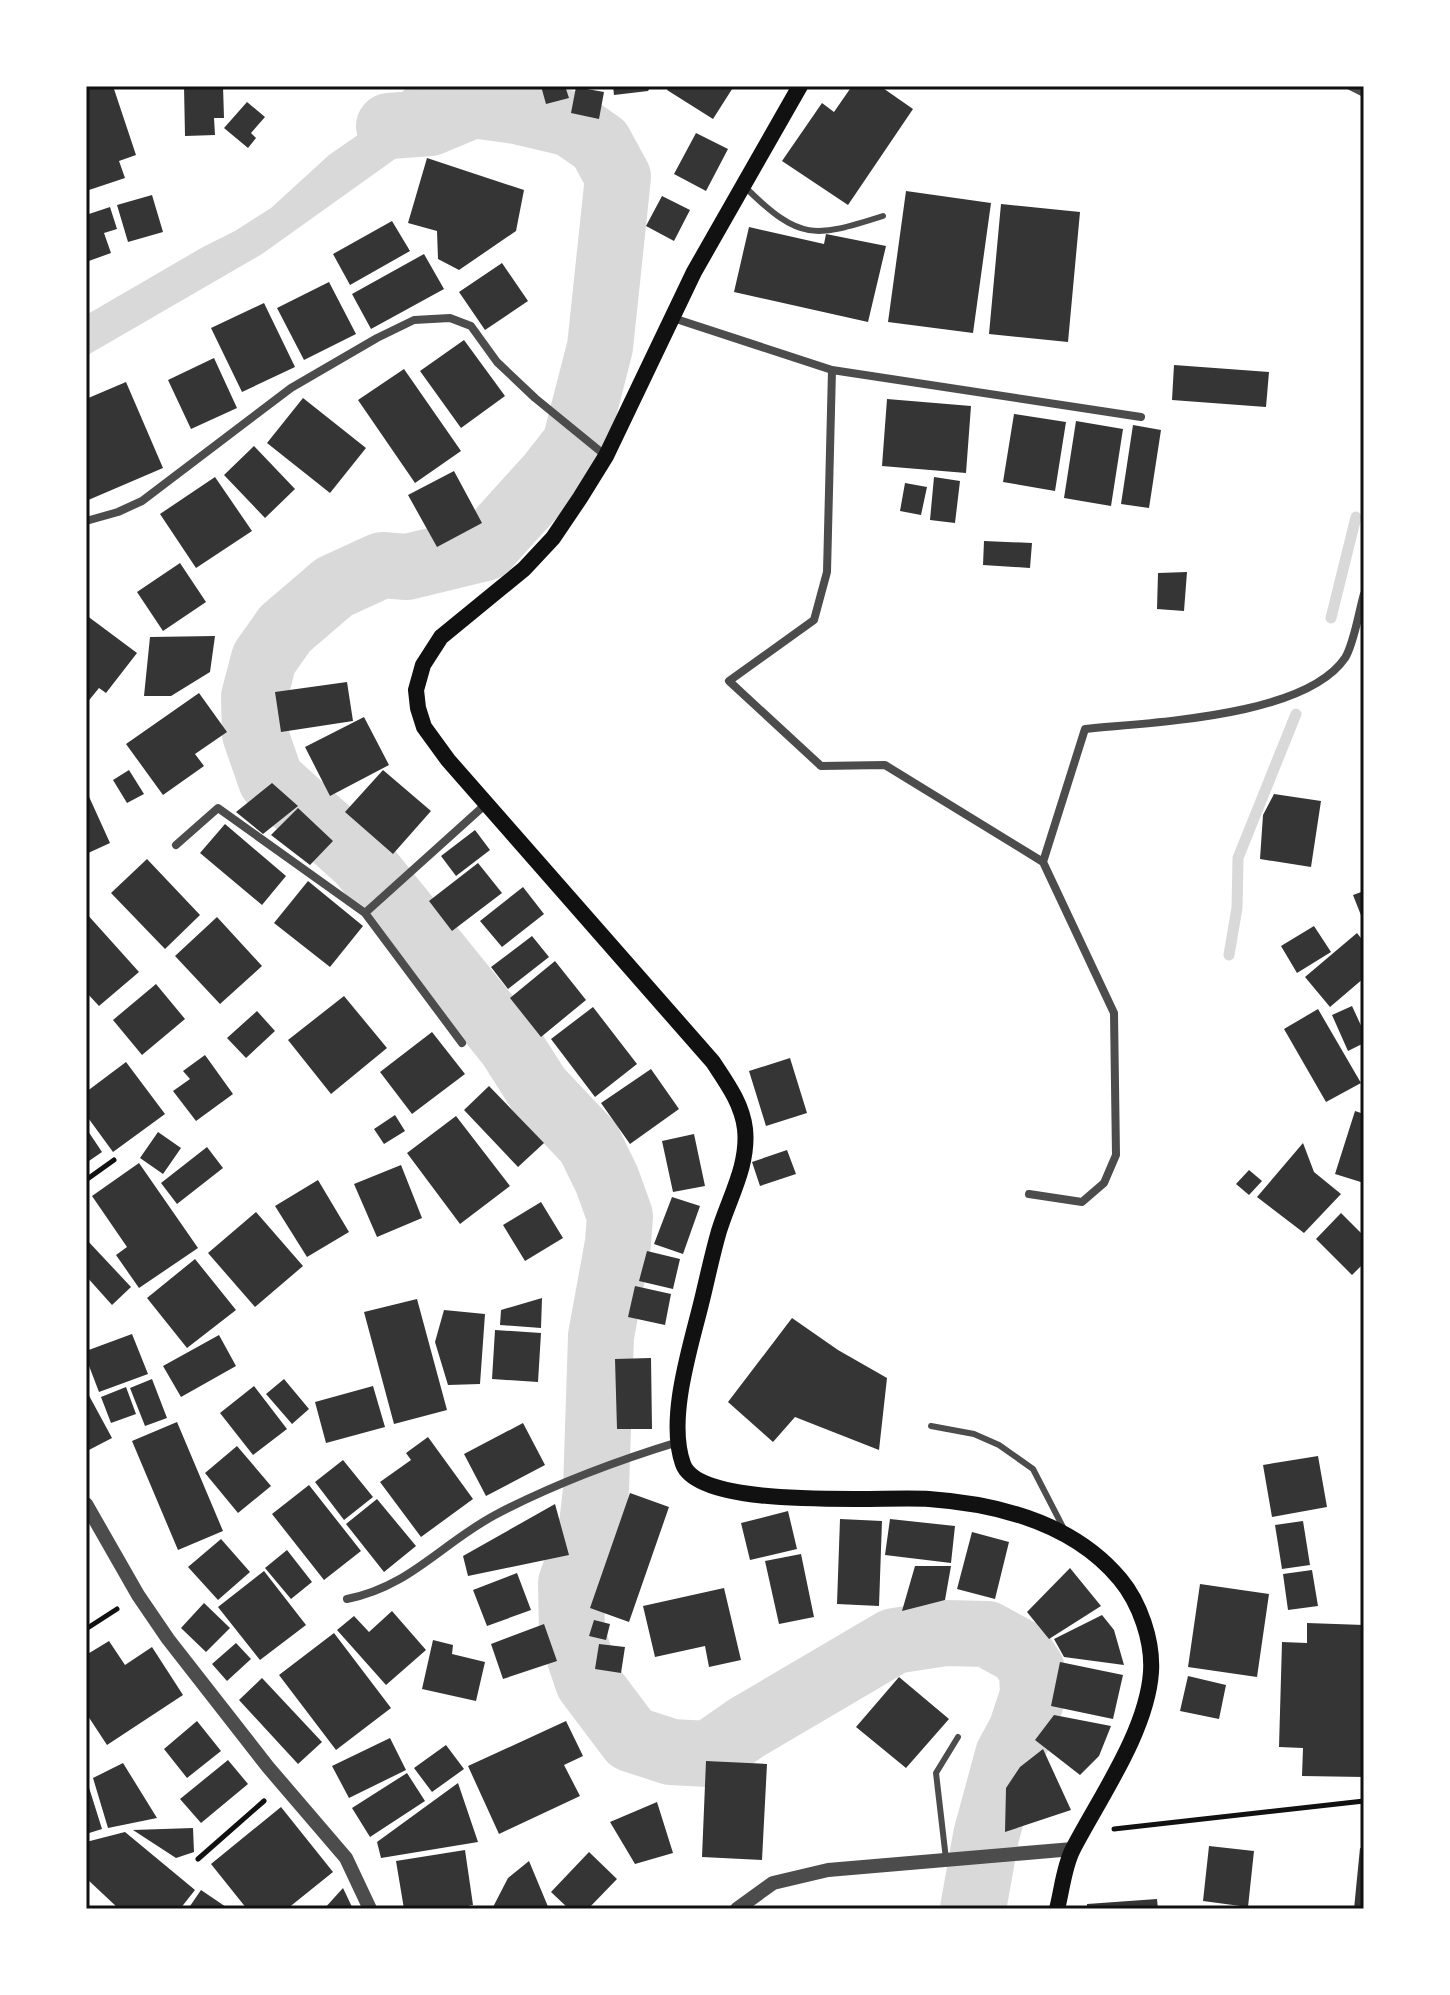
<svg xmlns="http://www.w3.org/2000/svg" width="1450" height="1995" viewBox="0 0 1450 1995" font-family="'PT Sans',sans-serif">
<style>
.water{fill:#d9d9d9}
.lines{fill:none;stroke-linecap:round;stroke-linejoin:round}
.stream{stroke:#d9d9d9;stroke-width:11}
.river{stroke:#d9d9d9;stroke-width:66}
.building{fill:#353535}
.path{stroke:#111;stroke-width:5}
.service{stroke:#4c4c4c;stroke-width:6}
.minor{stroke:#4c4c4c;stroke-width:8}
.tertiary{stroke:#4c4c4c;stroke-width:14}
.secondary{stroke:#111;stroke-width:16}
.neatline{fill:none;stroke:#111;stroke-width:3}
</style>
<rect width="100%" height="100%" fill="#fff"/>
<!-- water -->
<path class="water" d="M408,86H444L402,154L262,254L86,356V315L203,247L235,231L271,208L329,155L368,128Z"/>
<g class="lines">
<!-- stream -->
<path class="stream" d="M1331,618L1356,517
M1229,955L1237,908L1238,858L1296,714"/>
<!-- river -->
<path class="river" d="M389,126L430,123L473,105L516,111L571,124L600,144L618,177L600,347L575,444L550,476L485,548L407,567L382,565L334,587L285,629L264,659L254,697L255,734L271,780L361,861L510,1045L538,1089L589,1143L607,1180L620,1216L618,1243L601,1336L596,1490L592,1525L571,1583L572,1634L588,1682L631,1739L671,1752L709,1754L746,1728L894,1641L946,1633L987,1634L1020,1652L1032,1670L1033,1695L1021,1731L1008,1755L986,1836L973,1909"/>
</g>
<!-- building -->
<path class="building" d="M90,86H113L136,155L119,161L125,178L89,190L86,180V87Z
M184,86H223L224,118H214L215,135L185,136Z
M541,86H565L569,98L546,104Z
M613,86H651L648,91L614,95Z
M669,86H734L713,119L667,90Z
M852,86H880L913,109L848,205L782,161L822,103L834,112Z
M576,87L604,92L599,119L571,113Z
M247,102L265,117L251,133L256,138L248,148L224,128Z
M696,133L728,149L706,191L674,174Z
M427,158L524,190L516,231L459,270L438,259L437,231L408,223Z
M906,191L991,203L973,333L888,322Z
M152,195L163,232L128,242L117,205Z
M662,196L690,210L674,241L646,226Z
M1001,204L1080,212L1068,342L989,334Z
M110,207L117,229L104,233L111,253L86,262V215Z
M392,221L410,251L350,285L333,254Z
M749,227L824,244L826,234L886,246L868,322L734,292Z
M424,254L444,289L371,329L352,294Z
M502,263L528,301L485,330L459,292Z
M329,282L356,334L304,360L277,308Z
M264,303L295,367L242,392L211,328Z
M464,340L505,396L461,428L420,371Z
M214,358L237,408L191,429L168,380Z
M1174,365L1269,372L1266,407L1172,400Z
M404,369L461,451L415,483L358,400Z
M126,382L163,468L86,501V463L89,462L86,455V399Z
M303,398L366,448L330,493L267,443Z
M887,399L971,406L966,473L882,466Z
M1014,414L1066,422L1055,491L1003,482Z
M1076,421L1123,429L1111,506L1064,498Z
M1133,425L1161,430L1149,508L1121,504Z
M254,446L295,489L265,518L224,475Z
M454,471L482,523L437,547L408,495Z
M215,477L252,531L196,568L160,514Z
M934,477L960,481L955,523L930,520Z
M905,483L927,487L921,515L900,511Z
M984,541L1032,543L1030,568L983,565Z
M180,563L206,602L163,631L137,592Z
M1187,572L1184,611L1157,609L1158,573Z
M86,615L137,653L106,693L99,688L86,704Z
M215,636L210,672L171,696H144L150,637Z
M347,682L353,721L281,732L275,692Z
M199,693L227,732L195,754L204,766L163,795L126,744Z
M364,717L389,765L330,796L305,747Z
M129,770L144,794L127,803L113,780Z
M383,770L431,811L393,854L345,812Z
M272,783L298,806L263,834L236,812Z
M86,790L110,843L86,854Z
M1274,794L1321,801L1311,867L1260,859L1263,815Z
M298,808L333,841L310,865L271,835Z
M225,824L286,876L262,905L200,853Z
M475,830L490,850L456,876L441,856Z
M147,859L200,915L165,949L111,893Z
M478,863L502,893L452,931L429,901Z
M308,881L363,926L330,967L274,923Z
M523,887L544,914L502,947L480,921Z
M1364,891V923L1353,895Z
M86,913L139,972L99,1006L86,992Z
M217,917L262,966L220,1004L175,956Z
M1314,926L1331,952L1297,973L1281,946Z
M1357,933L1364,942V978L1330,1007L1305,977Z
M532,936L549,957L508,989L491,967Z
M555,961L586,1000L541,1037L510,998Z
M156,984L185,1019L142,1055L113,1020Z
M344,996L387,1048L331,1094L288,1040Z
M1352,1006L1364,1032V1043L1348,1051L1332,1015Z
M593,1007L637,1064L595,1097L551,1039Z
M1318,1009L1361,1083L1326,1102L1284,1029Z
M257,1011L275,1031L246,1058L227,1038Z
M432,1032L465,1074L412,1114L380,1072Z
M205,1055L233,1094L196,1121L173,1091L190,1079L183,1071Z
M790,1058L807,1113L766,1126L749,1071Z
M126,1062L165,1114L113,1152L86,1115V1092Z
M651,1069L679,1109L630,1144L601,1103Z
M489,1086L544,1143L518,1167L464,1110Z
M1355,1111L1364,1114V1183L1335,1174Z
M395,1115L405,1131L384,1144L374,1129Z
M456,1116L510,1186L460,1224L407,1153Z
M86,1128L102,1152L86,1163Z
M158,1132L181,1148L163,1174L140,1158Z
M694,1134L705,1186L673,1192L662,1141Z
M1303,1143L1314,1172L1341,1194L1304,1233L1257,1197Z
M207,1147L223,1168L177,1204L161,1183Z
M787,1150L796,1174L760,1186L752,1162Z
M139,1163L198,1248L139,1288L116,1255L127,1247L92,1196Z
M401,1165L422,1218L377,1237L354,1184Z
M1249,1170L1262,1181L1249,1195L1236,1184Z
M318,1180L349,1232L307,1257L275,1206Z
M672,1197L700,1206L683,1254L654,1244Z
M541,1202L563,1238L525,1261L503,1225Z
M256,1212L303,1266L255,1307L208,1253Z
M1341,1213L1364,1236V1263L1352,1275L1316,1239Z
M86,1239L131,1287L112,1305L86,1276Z
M647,1251L680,1259L673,1289L639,1281Z
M195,1259L236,1310L187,1348L147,1298Z
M635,1286L671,1294L665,1325L628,1317Z
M542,1298L541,1328L500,1325L501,1310Z
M417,1299L447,1410L394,1424L364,1312Z
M444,1310L485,1314L480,1384L448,1385L435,1342Z
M792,1318L838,1350L887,1378L879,1450L795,1417L773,1442L728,1402Z
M495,1330L541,1333L538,1382L492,1379Z
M132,1334L148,1374L99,1392L86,1358V1351Z
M219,1335L236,1366L181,1397L163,1366Z
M651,1358L652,1429H617L615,1359Z
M152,1379L167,1418L145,1426L130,1388Z
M284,1379L309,1409L292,1424L266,1394Z
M254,1386L287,1429L253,1455L220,1413Z
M373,1386L385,1427L326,1443L315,1402Z
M126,1387L136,1414L111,1423L101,1397Z
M86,1390L112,1438L87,1451L86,1449Z
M177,1422L223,1531L178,1550L132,1441Z
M523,1423L545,1465L486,1496L464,1454Z
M428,1437L473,1499L421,1537L380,1482L411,1460L406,1453Z
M237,1446L271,1486L238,1513L205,1473Z
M1318,1456L1327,1507L1272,1517L1263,1465Z
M343,1460L373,1497L344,1520L315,1482Z
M309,1485L361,1551L324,1580L272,1514Z
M630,1493L669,1507L629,1622L590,1608Z
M377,1499L416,1546L384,1572L346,1524Z
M555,1504L569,1555L468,1576L463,1556Z
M788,1511L797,1549L750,1560L741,1523Z
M840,1519L882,1521L879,1606L837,1604Z
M890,1519L955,1526L951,1563L885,1555Z
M1303,1521L1310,1565L1282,1569L1275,1525Z
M972,1532L1009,1542L995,1599L957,1589Z
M221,1539L250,1572L218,1600L188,1567Z
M287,1550L312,1582L291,1599L265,1568Z
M801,1554L814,1617L779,1624L765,1561Z
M915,1566H951L945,1600L902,1611Z
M1070,1568L1101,1606L1049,1639L1027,1612Z
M1312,1570L1318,1606L1288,1610L1283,1574Z
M264,1571L306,1625L260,1660L218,1607Z
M517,1573L531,1610L487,1626L473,1590Z
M1200,1584L1269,1594L1257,1677L1188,1667Z
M724,1588L741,1660L709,1667L705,1646L655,1657L643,1606Z
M204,1603L230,1628L206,1652L181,1628Z
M392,1611L426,1650L386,1685L337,1630L354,1616L369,1632Z
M1102,1615L1114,1630L1124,1665L1064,1657L1054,1639Z
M594,1620L610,1624L606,1640L589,1636Z
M1307,1623L1364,1625V1777L1302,1776L1303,1748L1279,1747L1282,1642L1307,1643Z
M544,1624L557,1661L503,1679L491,1644Z
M334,1633L391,1708L336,1750L279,1675Z
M433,1640L453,1645L452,1654L485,1662L476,1701L422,1689Z
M109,1641L125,1665L152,1647L183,1695L107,1745L86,1713V1655Z
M236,1643L251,1659L227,1681L212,1664Z
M599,1644L625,1647L621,1673L595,1669Z
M1060,1662L1123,1675L1113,1719L1051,1706Z
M1188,1676L1226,1685L1219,1719L1180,1711Z
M899,1677L949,1719L906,1768L856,1727Z
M262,1678L322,1742L298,1764L239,1700Z
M1054,1715L1111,1726L1099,1756L1080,1775L1035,1740Z
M197,1721L221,1751L187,1778L164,1749Z
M566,1721L583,1756L564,1765L580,1796L499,1834L468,1766Z
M390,1738L406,1770L349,1798L332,1766Z
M446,1745L464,1769L432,1792L414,1768Z
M1043,1749L1071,1810L1005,1832L1006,1788L1020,1767Z
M228,1760L248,1784L201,1823L180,1799Z
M706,1761L767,1764L762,1860L702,1857Z
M123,1763L157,1818L108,1828L93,1778Z
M407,1773L425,1801L370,1837L352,1808Z
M86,1778L102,1829L86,1834Z
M458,1783L478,1842L381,1858L377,1842Z
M657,1802L673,1853L635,1864L610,1822Z
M281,1807L333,1872L287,1909H247L211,1864Z
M193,1828L194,1852L176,1858L133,1830Z
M125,1832L195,1890L180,1909H119L86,1878V1842Z
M1209,1846L1254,1851L1248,1907L1203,1901Z
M1360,1848L1364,1849V1909H1354Z
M465,1850L473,1905L453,1909H404L396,1861Z
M589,1852L617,1879L588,1909H569L551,1892Z
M529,1861L549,1909H492L508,1878Z
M343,1888L353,1909H324Z
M201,1890L229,1909H188Z
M1157,1899L1158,1909H1087V1904Z"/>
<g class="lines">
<!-- path -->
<path class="path" d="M86,1180L114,1160
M86,1629L117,1609
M1114,1829L1364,1801
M198,1859L264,1801"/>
<!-- service -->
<path class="service" d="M746,188C800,241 814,238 883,216
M931,1426L974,1434L999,1445L1033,1469L1065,1531
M946,1859L936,1773L958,1737"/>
<!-- minor -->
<path class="minor" d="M1350,86L1364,93
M673,318L832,370L1141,417
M832,370L827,572L814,620L729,681L821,766L885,765L1043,862L1114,1013L1116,1155L1104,1183L1082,1202L1029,1194
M86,521L118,512L142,501L291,388L377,338L414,320L450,318L471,326L497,362L535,398L606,456
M176,845L218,808L365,913L462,1043
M1043,862L1085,729C1152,722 1305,717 1345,658C1354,644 1359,611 1364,594
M365,913L486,804
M347,1599C409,1587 441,1544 495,1515C552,1485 616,1461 678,1442"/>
<!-- tertiary -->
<path class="tertiary" d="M86,1504L138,1595L168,1639L268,1767L346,1858L370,1909
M737,1909L773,1883L828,1870L1073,1849"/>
<!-- secondary -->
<path class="secondary" d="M800,86L694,272L606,456L580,498L553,538L524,569L441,637L423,665L416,690L418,708L424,727L448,760L713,1062C726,1082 742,1103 745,1129C749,1165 729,1198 719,1231C712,1255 707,1280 701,1304C690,1349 667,1419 683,1464C700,1511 884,1496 929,1499C999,1504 1074,1524 1120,1579C1140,1603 1153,1641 1151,1672C1147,1731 1100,1797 1073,1849C1064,1866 1062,1890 1057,1909"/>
</g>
<!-- border -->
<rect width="1450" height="1995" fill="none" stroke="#ffffff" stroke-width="176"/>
<rect x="88" y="88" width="1274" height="1819" class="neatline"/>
</svg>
